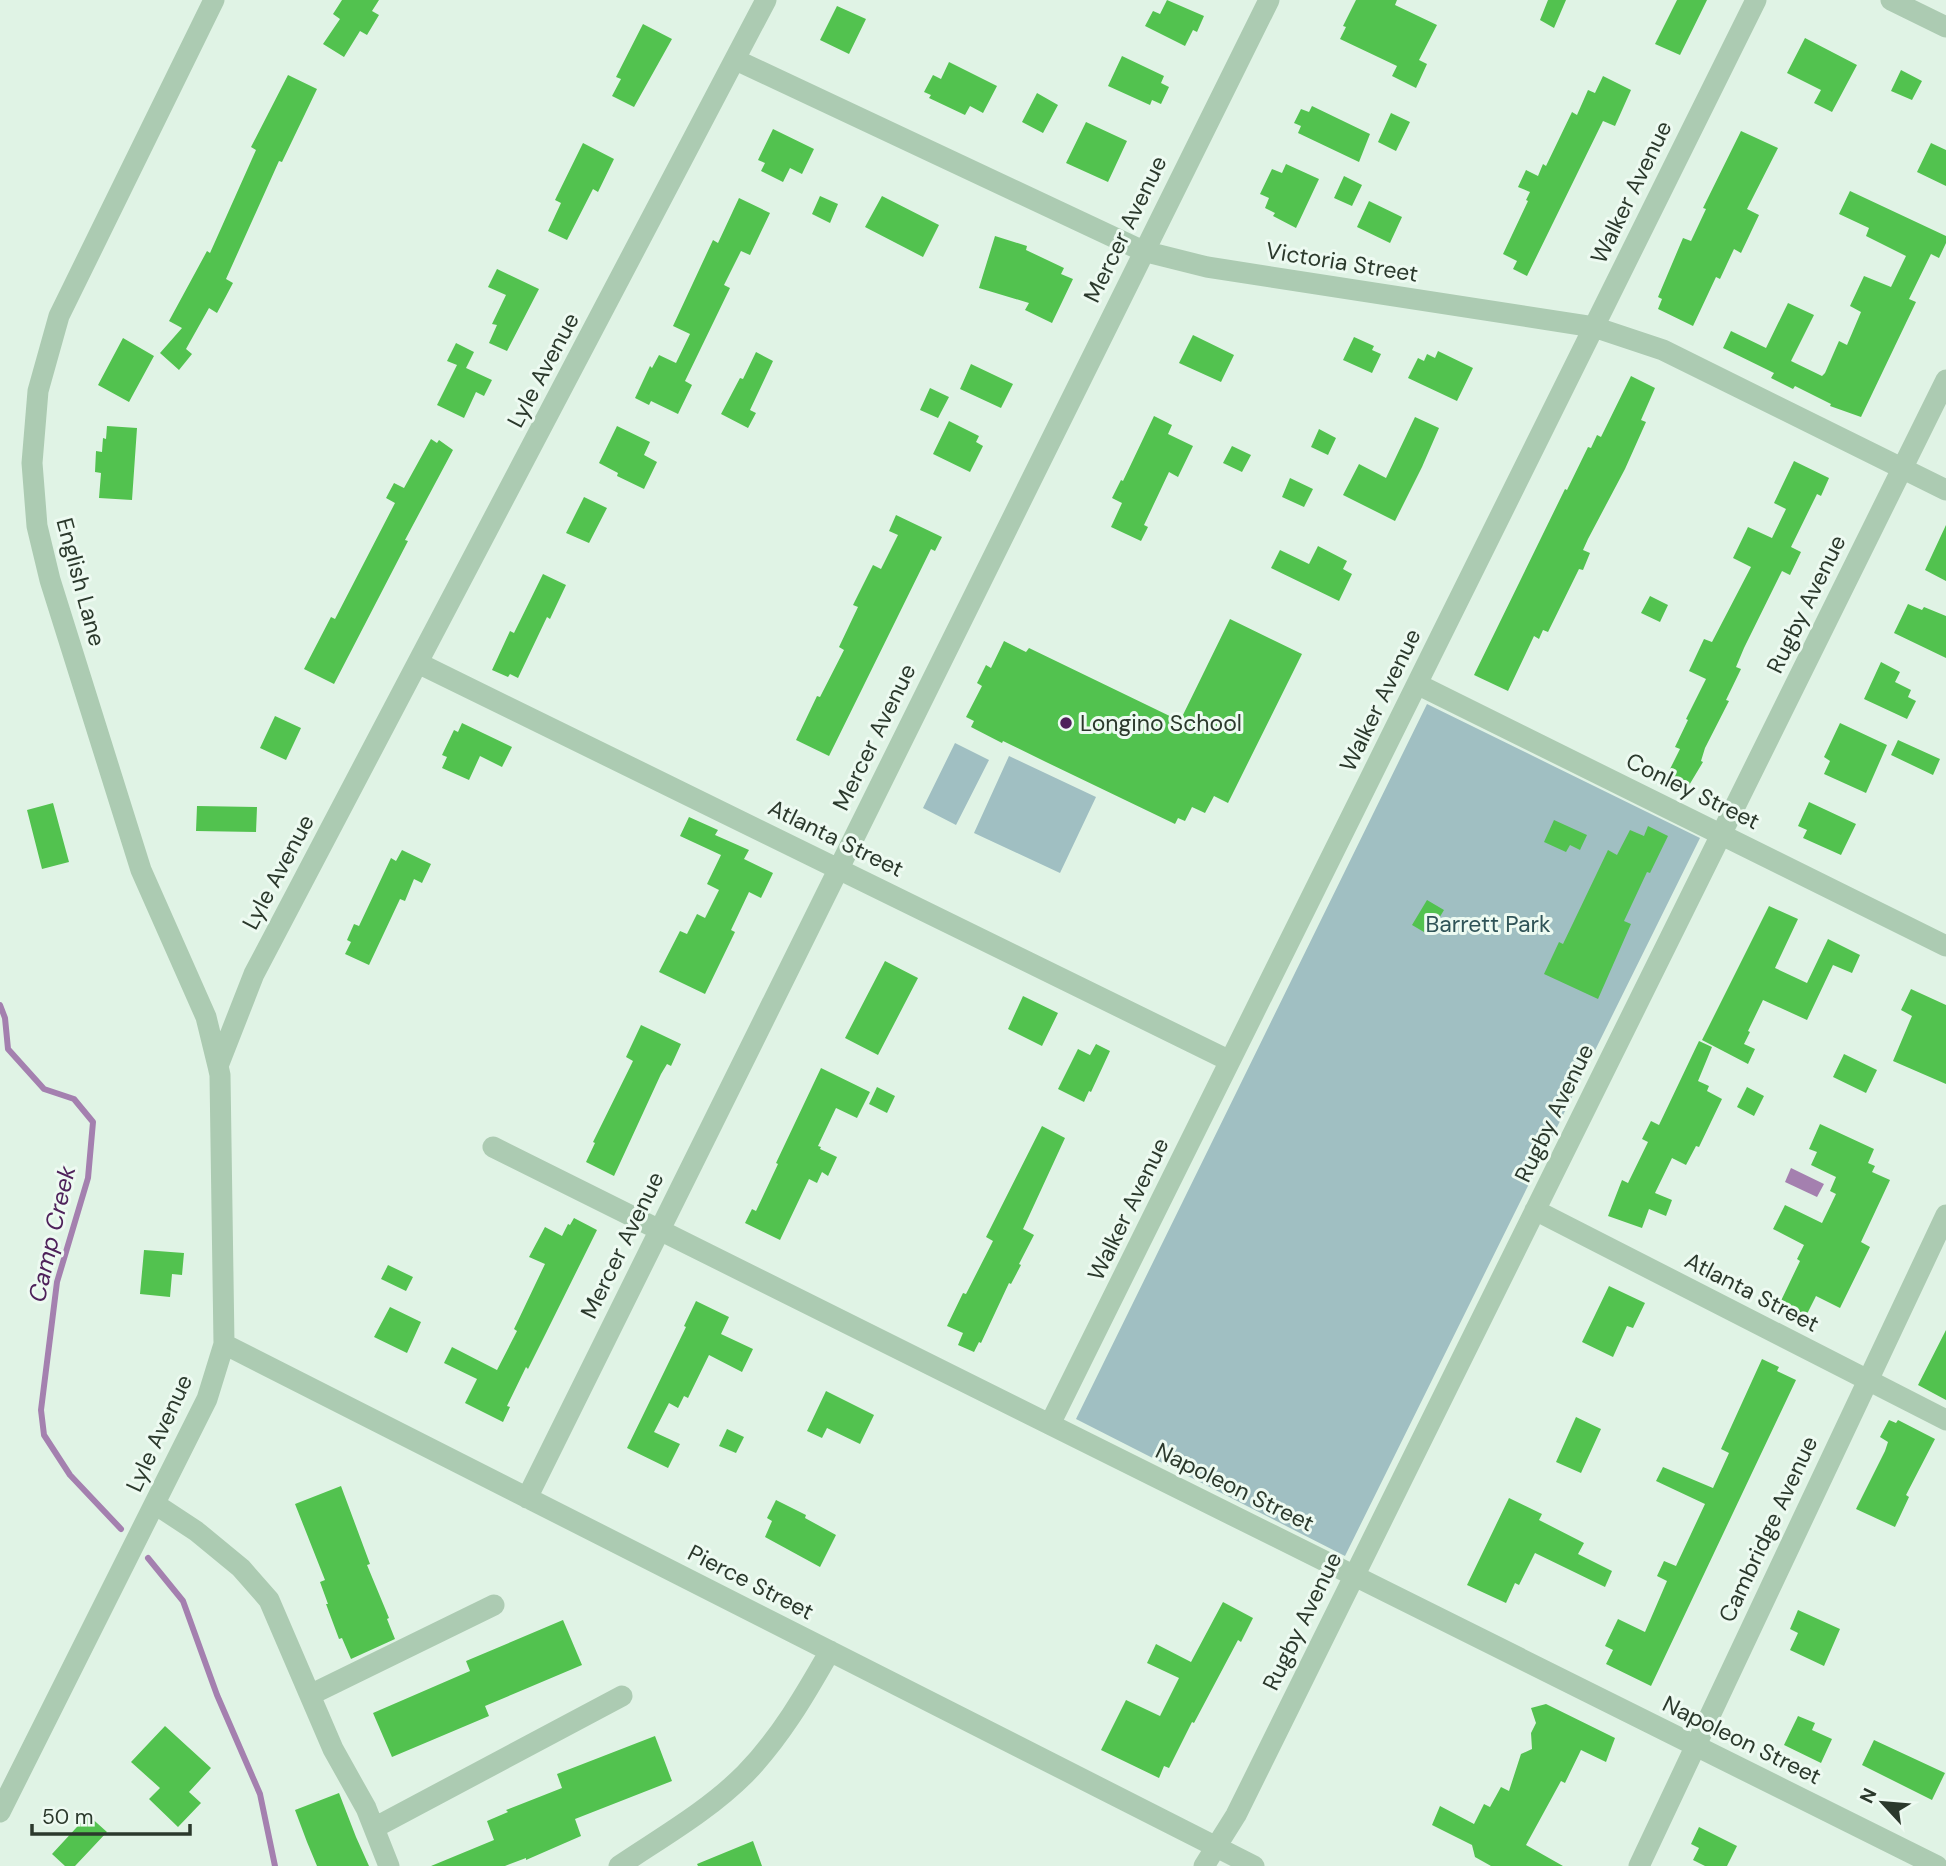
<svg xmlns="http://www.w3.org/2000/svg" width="1946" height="1866" viewBox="0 0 1946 1866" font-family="'DM Sans',sans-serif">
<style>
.green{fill:#a0bfc2}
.water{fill:#a480af}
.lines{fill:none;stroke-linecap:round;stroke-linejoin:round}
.stream{stroke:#a480af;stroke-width:6}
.building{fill:#52c24f}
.minor{stroke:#accbb2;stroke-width:21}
.poi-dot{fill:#4e215a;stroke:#edfaf1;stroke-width:2.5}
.labels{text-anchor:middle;stroke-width:6;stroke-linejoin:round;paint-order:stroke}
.street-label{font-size:23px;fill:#2b392c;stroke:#edfaf1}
.poi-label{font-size:23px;fill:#2b392c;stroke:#edfaf1;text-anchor:start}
.park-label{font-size:23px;fill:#2f5357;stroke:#edfaf1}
.water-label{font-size:24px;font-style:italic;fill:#4e215a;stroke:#edfaf1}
</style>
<rect width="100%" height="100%" fill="#e0f3e5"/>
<!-- green -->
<path class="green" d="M1427,704L1700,838L1345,1556L1076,1419Z
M955,743L989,760L956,825L923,808Z
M1009,756L1096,797L1060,873L974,833Z"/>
<!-- water -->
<path class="water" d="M1791,1168L1824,1184L1817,1197L1785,1182Z"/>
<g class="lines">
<!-- stream -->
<path class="stream" d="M0,1005L5,1018L8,1049L44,1089L74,1099L93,1122L88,1178L57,1282L41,1410L44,1435L70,1475L121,1529
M148,1558L183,1601L217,1695L260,1794L275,1866"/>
</g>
<!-- building -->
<path class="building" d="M342,0H379L372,11L379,15L367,35L360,31L344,57L323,44L340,19L333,14Z
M1167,0L1204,16L1197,32L1193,30L1185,46L1145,26L1153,11L1160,14Z
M1356,0H1397L1395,5L1437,25L1419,60L1427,64L1416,88L1392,76L1397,66L1340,39L1346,27L1343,26Z
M1548,0H1566L1554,28L1540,20Z
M1677,0H1707L1680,55L1655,44Z
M837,6L866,19L849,54L820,40Z
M643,24L672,39L634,107L612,96L621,79L616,77Z
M1805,38L1857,65L1832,112L1814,103L1821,90L1787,73Z
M1122,56L1164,76L1161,83L1169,87L1161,104L1152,100L1150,105L1108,86Z
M949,62L997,86L983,113L970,106L965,115L929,98L931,95L924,92L933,75L941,79Z
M1901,70L1922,81L1912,100L1891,91Z
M288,75L317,89L282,162L279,161L226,279L233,283L217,313L209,308L186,349L192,354L179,370L160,353L182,328L169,321L207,251L210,253L256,150L251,147Z
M1603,76L1631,90L1615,126L1603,121L1527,276L1513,269L1517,261L1503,254L1528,201L1526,200L1530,192L1518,187L1526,170L1538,176L1543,164L1546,166L1572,112L1577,115L1588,90L1595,93Z
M1037,93L1058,105L1043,133L1022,122Z
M1312,106L1370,134L1359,162L1298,133L1301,126L1294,123L1301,109L1309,112Z
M1391,113L1410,122L1396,151L1378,142Z
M1086,122L1127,141L1108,182L1066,163Z
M773,129L814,149L802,174L790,168L783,182L761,171L765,163L758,160Z
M1741,131L1778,148L1747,209L1759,215L1741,253L1734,249L1720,279L1716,277L1693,326L1658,309L1662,299L1658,297L1683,238L1691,241L1706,209L1703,208Z
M583,143L614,159L598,192L593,189L567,240L548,231L561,203L555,200Z
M1931,143L1946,150V186L1917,172Z
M1286,164L1319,179L1296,228L1273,216L1275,213L1265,208L1269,198L1260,194L1272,169L1282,173Z
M1344,176L1362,185L1352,206L1334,198Z
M1850,191L1946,236V243L1939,258L1931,254L1909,299L1916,302L1861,417L1830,406L1831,404L1795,386L1793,389L1771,378L1774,373L1723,348L1731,331L1766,348L1788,303L1814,315L1791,361L1822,376L1825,373L1839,341L1847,345L1861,312L1850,306L1864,276L1891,287L1906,256L1866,236L1869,228L1839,214Z
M820,196L838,204L830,223L812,214Z
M882,196L939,225L923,257L865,227Z
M739,198L770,213L750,255L741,251L724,285L730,288L685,381L692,385L678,414L651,401L649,405L635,398L650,366L652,368L659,355L676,363L690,334L673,326L713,240L718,243Z
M1369,201L1402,217L1390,243L1357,227Z
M995,236L1027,246L1026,250L1064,268L1061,274L1073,279L1052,323L1025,310L1029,303L979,288Z
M497,269L539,289L507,351L489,343L497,325L492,324L506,295L488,287Z
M1193,335L1234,355L1221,382L1179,363Z
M1354,337L1374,346L1372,350L1381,354L1372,373L1343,360Z
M123,338L154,356L129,402L98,385Z
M456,343L474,352L466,368L492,380L484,396L476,392L464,418L437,405L457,365L447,361Z
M1438,351L1473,368L1457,401L1408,378L1418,358L1424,361L1427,354L1435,358Z
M756,352L773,361L750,410L756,413L748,428L721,414L740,378L743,379Z
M971,364L1013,384L1001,408L960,389Z
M1631,376L1655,388L1641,420L1646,422L1625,469L1588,539L1583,550L1590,553L1583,570L1579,569L1548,632L1543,630L1539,639L1534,636L1508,691L1474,675L1565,489L1567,490L1588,447L1591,448L1597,435L1601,437Z
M930,388L949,397L938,418L920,410Z
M1154,416L1172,425L1168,434L1193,446L1178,477L1169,472L1144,525L1148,527L1141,541L1111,527L1122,503L1112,498L1121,480L1123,481Z
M1415,417L1439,428L1422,467L1395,521L1343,495L1359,464L1386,478Z
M949,421L979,436L976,442L983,446L970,472L933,454Z
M107,426L137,428L132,500L99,498L101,473L95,472L96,451L102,452L103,438L106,439Z
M617,426L650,442L644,455L657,462L644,489L617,476L618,473L599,463Z
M1319,429L1336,438L1328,455L1311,447Z
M431,439L437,443L439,440L453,450L405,540L408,541L334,684L304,669L331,617L335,619L395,503L386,498L394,483L404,488Z
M1232,446L1251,455L1242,472L1223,463Z
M1794,461L1829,478L1821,496L1817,494L1791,547L1801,552L1790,575L1782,571L1744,648L1736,667L1741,669L1726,700L1729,701L1705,748L1701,761L1703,762L1688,787L1666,777L1680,749L1675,747L1688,720L1686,719L1706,679L1689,671L1704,639L1712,642L1751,567L1733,558L1748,527L1772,538L1786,509L1774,503Z
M1290,478L1313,489L1304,507L1282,497Z
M584,497L607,508L589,543L566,533Z
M896,515L942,537L935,551L931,549L829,756L796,740L817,696L820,697L844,650L839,647L858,607L853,605L873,565L881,569L898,535L889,531Z
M1946,525V581L1925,570Z
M1318,546L1347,561L1343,569L1352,574L1339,601L1271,568L1280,550L1309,564Z
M543,574L566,585L550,619L547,617L518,678L510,674L508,677L492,670L510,631L514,633Z
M1650,596L1668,605L1660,622L1641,613Z
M1908,604L1922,610L1924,607L1946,616V658L1894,633Z
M1230,619L1302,654L1228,803L1214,796L1205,813L1192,807L1185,821L1178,818L1175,824L1046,762L1003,741L1002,743L971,727L974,721L966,717L982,686L977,683L986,665L991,668L1004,641L1026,652L1029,648L1180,721Z
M1881,662L1900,672L1895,682L1911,690L1908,697L1916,701L1907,719L1864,699Z
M275,716L301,728L286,760L260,748Z
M462,723L512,747L502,767L480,756L469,780L442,768L447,757L442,755L454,730L458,732Z
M1840,723L1887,745L1866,793L1824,774L1830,761L1824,757Z
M1898,740L1940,759L1933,775L1891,755Z
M1809,802L1856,824L1841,855L1803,838L1807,830L1798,826Z
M53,803L69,862L42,869L27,810Z
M197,806L257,807L256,832L196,831Z
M689,817L718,830L715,835L749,850L744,859L773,873L761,898L749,892L731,930L735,932L705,994L659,972L680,931L687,934L697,914L705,918L719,890L707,884L721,855L680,836Z
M1554,820L1587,835L1580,850L1570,845L1566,852L1544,842Z
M1648,826L1668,836L1650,873L1647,872L1624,921L1631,924L1598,999L1544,974L1559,942L1563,944L1608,850L1617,855L1630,830L1644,836Z
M402,850L431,864L422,883L414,879L405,901L400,899L369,965L345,954L351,942L347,940L354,924L359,926L391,858L396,861Z
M1427,900L1444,910L1429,935L1412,925Z
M1769,906L1798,919L1775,968L1807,983L1828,939L1860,955L1852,973L1833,965L1807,1020L1763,1000L1748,1031L1750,1032L1744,1044L1755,1049L1748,1064L1702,1040Z
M885,961L918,978L878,1055L845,1038Z
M1911,989L1946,1005V1084L1893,1061L1912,1016L1901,1010Z
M1023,996L1058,1013L1042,1046L1008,1029Z
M641,1025L681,1044L671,1066L667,1064L661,1074L614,1176L586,1162L595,1143L593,1142L633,1061L626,1057Z
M1699,1041L1712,1047L1698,1081L1709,1086L1707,1091L1722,1099L1699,1147L1696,1146L1686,1165L1672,1158L1655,1193L1672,1200L1666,1216L1649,1209L1642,1228L1608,1216L1622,1180L1628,1183L1648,1142L1642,1139L1651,1121L1659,1125Z
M1096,1044L1110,1051L1091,1092L1089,1091L1084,1102L1058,1089L1078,1049L1090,1055Z
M1844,1054L1877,1070L1866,1093L1833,1077Z
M821,1068L870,1092L857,1118L836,1108L818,1146L821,1147L820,1149L837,1157L828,1176L822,1172L817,1183L809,1179L780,1240L745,1223L752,1209L756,1211L778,1164L776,1163Z
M877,1087L895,1096L887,1113L869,1104Z
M1747,1087L1764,1096L1754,1116L1737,1107Z
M1820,1124L1874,1149L1868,1163L1875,1166L1872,1172L1890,1180L1861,1242L1870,1247L1840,1308L1816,1296L1803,1322L1777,1309L1800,1261L1797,1259L1804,1245L1773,1229L1785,1205L1822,1223L1836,1194L1830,1191L1836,1177L1811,1165L1817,1152L1809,1149Z
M1042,1126L1065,1138L1023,1229L1034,1235L1019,1264L1021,1265L1011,1284L1009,1283L981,1343L979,1342L974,1352L958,1345L963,1333L947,1326L963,1293L966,1294L993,1241L986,1237Z
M574,1218L597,1230L547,1331L528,1369L526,1367L507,1406L510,1407L503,1422L465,1403L477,1379L444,1363L452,1347L497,1370L517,1331L514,1329L545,1264L529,1257L545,1227L562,1236L568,1224L570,1225Z
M144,1250L184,1253L182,1275L172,1274L170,1297L140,1294Z
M388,1265L413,1277L406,1291L381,1279Z
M1609,1286L1645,1303L1633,1328L1627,1326L1613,1357L1582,1342Z
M696,1301L729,1317L721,1334L753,1349L742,1372L709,1355L688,1398L684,1396L678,1408L669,1403L654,1432L680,1444L668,1468L627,1448L686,1327L684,1326Z
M390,1307L421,1322L407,1353L374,1337Z
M1946,1330V1400L1918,1385Z
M1762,1359L1779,1367L1777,1371L1796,1380L1651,1686L1606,1664L1613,1650L1605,1646L1618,1619L1645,1632L1667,1581L1657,1576L1664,1561L1676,1566L1705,1504L1656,1481L1663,1467L1713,1488L1729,1453L1721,1449Z
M826,1391L874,1415L860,1444L827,1428L822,1438L807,1431Z
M1576,1417L1601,1429L1581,1473L1556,1462Z
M1889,1420L1896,1423L1898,1420L1935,1439L1906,1495L1909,1497L1895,1527L1856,1509L1885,1451L1888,1442L1880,1437Z
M727,1429L744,1437L736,1453L719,1446Z
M341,1486L370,1564L367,1565L389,1618L387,1619L395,1639L351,1659L342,1638L339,1639L326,1604H328L320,1582L325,1580L295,1504Z
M1509,1498L1542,1514L1539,1520L1584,1543L1578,1554L1612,1571L1605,1587L1535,1553L1519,1585L1515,1583L1506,1603L1467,1585Z
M776,1500L806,1515L805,1518L836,1535L820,1567L765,1537L772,1521L767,1518Z
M1223,1602L1253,1618L1241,1642L1238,1640L1194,1723L1192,1722L1169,1768L1164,1766L1159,1778L1101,1750L1126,1700L1160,1716L1179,1678L1147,1663L1156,1644L1191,1662Z
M1798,1610L1840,1629L1824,1666L1790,1650L1798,1633L1790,1629Z
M563,1620L582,1665L485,1706L489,1716L392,1757L373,1713L470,1671L466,1661Z
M1546,1704L1615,1738L1606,1762L1581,1750L1565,1783L1561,1781L1526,1845L1563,1866H1491L1475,1857L1472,1845L1432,1825L1440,1806L1474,1824L1484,1804L1490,1807L1501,1787L1509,1791L1521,1754L1532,1749L1531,1733L1536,1723L1531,1708Z
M1798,1716L1815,1723L1812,1730L1832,1739L1821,1763L1784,1745Z
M165,1726L211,1768L189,1792L201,1803L178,1827L149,1799L160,1788L131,1762Z
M655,1736L672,1781L575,1819L581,1836L526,1860V1858L505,1866H431L494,1840L487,1821L508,1812L506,1810L562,1788L557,1774Z
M1874,1740L1945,1773L1932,1800L1862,1765Z
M339,1793L356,1837L369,1866H317L307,1842L295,1810Z
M88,1815L107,1832L75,1866H65L52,1854Z
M1699,1827L1737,1846L1727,1866H1705L1693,1860L1699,1848L1691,1844Z
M753,1841L762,1866H698L697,1864Z"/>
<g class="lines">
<!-- minor -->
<path class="minor" d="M214,0L59,316L38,391L32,463L37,526L50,580L141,870L206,1017L218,1066
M1891,0L1946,27
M736,60L1143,251L1207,267L1594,327L1663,350L1946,490
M418,663L1230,1061
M1417,684L1946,946
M493,1147L1937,1866
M1535,1210L1946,1420
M224,1344L1254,1866
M1050,1424L1756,0
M527,1498L1269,0
M155,1504L196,1531L241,1568L269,1600L333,1749L366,1808L389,1866
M310,1695L494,1605
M0,1812L207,1399L224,1344L220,1075L218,1066L254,974L766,0
M374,1828L622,1696
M619,1866C662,1837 708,1811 745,1774C780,1738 805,1695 830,1651
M1204,1866L1236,1815L1946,380
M1639,1866L1946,1215"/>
</g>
<!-- markers -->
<circle class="poi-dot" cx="1066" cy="723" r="7"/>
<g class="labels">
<!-- street labels -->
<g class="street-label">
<text transform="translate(1631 192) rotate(-64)" y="8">Walker Avenue</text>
<text transform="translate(1125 229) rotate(-64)" y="8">Mercer Avenue</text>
<text transform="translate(1342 262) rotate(9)" y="8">Victoria Street</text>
<text transform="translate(543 370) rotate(-62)" y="8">Lyle Avenue</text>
<text transform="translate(81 582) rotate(75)" y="8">English Lane</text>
<text transform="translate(1806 604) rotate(-64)" y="8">Rugby Avenue</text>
<text transform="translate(1380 700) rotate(-64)" y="8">Walker Avenue</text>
<text transform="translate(874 737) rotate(-64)" y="8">Mercer Avenue</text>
<text transform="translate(1693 791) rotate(26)" y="8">Conley Street</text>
<text transform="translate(836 838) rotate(26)" y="8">Atlanta Street</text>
<text transform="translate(278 872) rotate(-62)" y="8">Lyle Avenue</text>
<text transform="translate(1554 1113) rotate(-64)" y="8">Rugby Avenue</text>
<text transform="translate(1128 1209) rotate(-64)" y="8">Walker Avenue</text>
<text transform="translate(622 1245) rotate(-64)" y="8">Mercer Avenue</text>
<text transform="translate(1752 1292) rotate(27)" y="8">Atlanta Street</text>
<text transform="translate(159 1433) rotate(-65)" y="8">Lyle Avenue</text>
<text transform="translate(1235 1487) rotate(26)" y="8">Napoleon Street</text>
<text transform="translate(1768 1529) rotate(-65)" y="8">Cambridge Avenue</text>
<text transform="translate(751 1582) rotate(27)" y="8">Pierce Street</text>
<text transform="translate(1302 1621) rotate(-64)" y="8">Rugby Avenue</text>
<text transform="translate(1742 1740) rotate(26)" y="8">Napoleon Street</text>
</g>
<!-- poi labels -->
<g class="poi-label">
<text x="1080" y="731">Longino School</text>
</g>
<!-- park labels -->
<g class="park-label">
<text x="1488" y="932">Barrett Park</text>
</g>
<!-- water labels -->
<g class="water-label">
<text transform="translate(52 1234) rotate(-77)" y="8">Camp Creek</text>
</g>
</g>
<!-- north arrow -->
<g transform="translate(1883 1803) rotate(296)" stroke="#edfaf1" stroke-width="5" paint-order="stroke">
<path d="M0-5L12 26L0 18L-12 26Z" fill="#2b392c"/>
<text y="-10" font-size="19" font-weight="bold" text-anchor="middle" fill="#2b392c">N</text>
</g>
<!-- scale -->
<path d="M32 1824v10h158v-10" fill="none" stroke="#2b392c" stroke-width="3.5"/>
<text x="42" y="1824" font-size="21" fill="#2b392c" stroke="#edfaf1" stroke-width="5" paint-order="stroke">50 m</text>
</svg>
